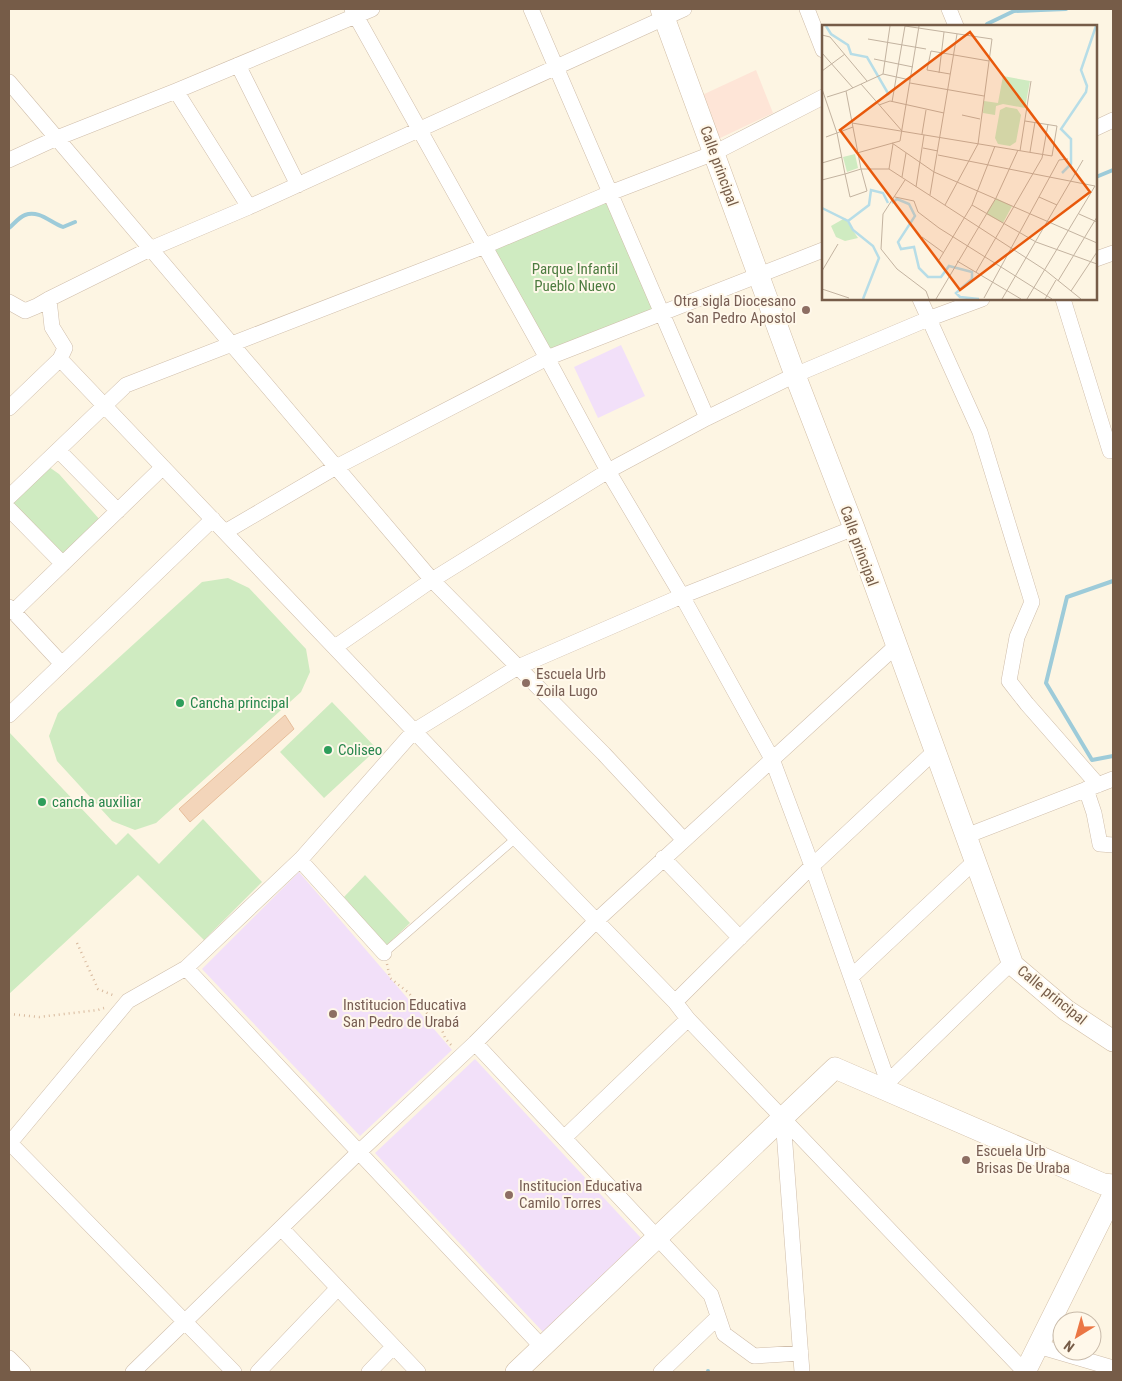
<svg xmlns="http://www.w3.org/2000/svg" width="1122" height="1381" viewBox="0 0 1122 1381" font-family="'Roboto Condensed',sans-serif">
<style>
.commercial{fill:#fee5d7}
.education{fill:#f2e0f9}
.green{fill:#cfebc1}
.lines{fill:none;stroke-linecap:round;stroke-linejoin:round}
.stream{stroke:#9dcbd9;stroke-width:4}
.building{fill:#f3d5ba;stroke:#e7bd9a}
.lane-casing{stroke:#cfbdaa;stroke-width:9}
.street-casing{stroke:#cfbdaa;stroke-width:16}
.secondary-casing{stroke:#d2bea6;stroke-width:22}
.path{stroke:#d8b99d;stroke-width:2.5;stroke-dasharray:1 4;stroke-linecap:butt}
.lane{stroke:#fff;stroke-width:8}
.street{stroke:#fff;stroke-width:15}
.secondary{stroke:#fff;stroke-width:21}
.education-dot{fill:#8d6e63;stroke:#fff8ea;stroke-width:2}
.leisure-dot{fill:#2e9e5b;stroke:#fff8ea;stroke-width:2}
.labels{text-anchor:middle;stroke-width:4;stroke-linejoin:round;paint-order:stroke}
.street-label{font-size:15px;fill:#765c48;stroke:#fff8ea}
.park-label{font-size:15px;fill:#4d7c40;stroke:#fff8ea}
.education-label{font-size:15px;fill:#785e54;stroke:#fff8ea;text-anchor:start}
.leisure-label{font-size:15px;fill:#27864d;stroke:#fff8ea;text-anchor:start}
.inset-river{fill:none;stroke:#b7dde7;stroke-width:2.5}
.inset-road{fill:none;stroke:#c3b3a0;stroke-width:1}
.view{fill:#e8590c;fill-opacity:0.15;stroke:#e8590c;stroke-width:2.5}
.inset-edge{fill:none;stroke:#765c48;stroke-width:2.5}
</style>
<rect width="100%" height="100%" fill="#fdf5e3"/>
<!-- commercial -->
<path class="commercial" d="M756,70L773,113L716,140L700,96Z"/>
<!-- education -->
<path class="education" d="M621,345L645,396L598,418L574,367Z
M299,872L452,1050L360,1136L202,969Z
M475,1059L641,1238L543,1332L375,1153Z"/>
<!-- green -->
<path class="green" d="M610,193L662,313L547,358L485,246Z
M49,467L59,474L101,521L63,557L9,503Z
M228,578L249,588L306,649L310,672L301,692L156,823L135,830L112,821L57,761L49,736L58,713L202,582Z
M332,702L377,749L324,798L280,752Z
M9,732L116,845L128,833L159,864L203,819L262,882L204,940L138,875L9,994Z
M365,875L410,923L386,946L344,897Z"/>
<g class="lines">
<!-- stream -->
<path class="stream" d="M987,26V24L1014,11L1066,9
M1096,177L1113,170
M9,228C13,225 19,217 25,215C39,210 50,222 63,227L75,222
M1113,581L1067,597L1046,683L1092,760L1113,756
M708,1372V1371"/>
</g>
<!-- building -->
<path class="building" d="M285,715L294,729L190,822L179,809Z"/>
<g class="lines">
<defs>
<path id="lane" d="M384,953L516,838"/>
<path id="street" d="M352,9L547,358L608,471L682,596L772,759L812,866L888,1082L886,1090
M531,9L707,418
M807,9L823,50
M949,9L956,26
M238,65L298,185
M9,82L432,580L604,754L684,840
M176,91L249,207
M1096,128L1113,120
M9,160L57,138L176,91L372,9
M1096,259L1113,253
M920,299L980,432L1032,602L1017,637L1009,681L1027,704L1098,785
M1063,299L1110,451
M9,302L25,311L37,306L49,299L150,249L249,207L684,9
M60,359L516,838L675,1002L688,1019L1025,1372
M9,408L60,359L65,348L52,327L49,299
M58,450L118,511
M9,497L126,385L485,246L610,193L714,153L823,97
M9,509L63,564
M225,532L336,467L547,358L823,250
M9,607L62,664
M13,612L163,467
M335,647L432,580L608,471L707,418L795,375L928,319L982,299
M9,715L213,519
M1086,789L1094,813L1100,844L1113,845
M966,836L1113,779
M663,858L740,938
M300,860L384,953
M186,968L543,1348
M851,977L975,861
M675,1002L812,866L935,751
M475,1043L711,1295L724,1334L754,1356L801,1353
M888,1082L1012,962
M783,1118L802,1372
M564,1138L688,1019
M10,1143L234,1372
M9,1144L128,1001L186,968L302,858L414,731L518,667L682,596L854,528
M281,1228L418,1372
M1038,1346L1113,1368
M9,1358L23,1372
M133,1372L359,1152L475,1043L596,921L896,646
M258,1372L338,1288
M369,1372L393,1347
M661,1372L718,1317"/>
<path id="secondary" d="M661,9L795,375L854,528L1013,965L1066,1010L1113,1041
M516,1372L835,1068L1103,1184L1113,1185
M1025,1372L1113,1195"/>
</defs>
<!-- lane casing -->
<use href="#lane" class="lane-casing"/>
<!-- street casing -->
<use href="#street" class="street-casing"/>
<!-- secondary casing -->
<use href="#secondary" class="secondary-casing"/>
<!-- path -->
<path class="path" d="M77,943L98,989L115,996
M387,964L390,978L409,993L415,1002L437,1023L442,1030L445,1038L452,1046
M9,1014L39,1017L98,1010L104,1008"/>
<!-- lane -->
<use href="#lane" class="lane"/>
<!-- street -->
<use href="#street" class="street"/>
<!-- secondary -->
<use href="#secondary" class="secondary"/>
</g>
<!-- markers -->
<g class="education-dot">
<circle cx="806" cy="310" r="5"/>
<circle cx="526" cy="683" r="5"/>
<circle cx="333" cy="1014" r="5"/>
<circle cx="966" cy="1160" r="5"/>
<circle cx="509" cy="1195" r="5"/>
</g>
<g class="leisure-dot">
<circle cx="180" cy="703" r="5"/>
<circle cx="328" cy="750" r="5"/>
<circle cx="42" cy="802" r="5"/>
</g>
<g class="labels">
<!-- street labels -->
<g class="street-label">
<text transform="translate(719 166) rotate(70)" y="5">Calle principal</text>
<text transform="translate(859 546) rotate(70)" y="5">Calle principal</text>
<text transform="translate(1052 995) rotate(39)" y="5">Calle principal</text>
</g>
<!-- park labels -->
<g class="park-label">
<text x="575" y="274">Parque Infantil<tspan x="575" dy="17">Pueblo Nuevo</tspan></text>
</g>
<!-- education labels -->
<g class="education-label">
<text x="796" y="306" text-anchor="end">Otra sigla Diocesano<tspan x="796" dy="17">San Pedro Apostol</tspan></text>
<text x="536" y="679">Escuela Urb<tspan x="536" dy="17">Zoila Lugo</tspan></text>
<text x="343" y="1010">Institucion Educativa<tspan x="343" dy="17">San Pedro de Urabá</tspan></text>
<text x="976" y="1156">Escuela Urb<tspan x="976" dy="17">Brisas De Uraba</tspan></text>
<text x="519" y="1191">Institucion Educativa<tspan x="519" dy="17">Camilo Torres</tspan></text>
</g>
<!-- leisure labels -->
<g class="leisure-label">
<text x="190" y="708">Cancha principal</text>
<text x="338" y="755">Coliseo</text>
<text x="52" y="807">cancha auxiliar</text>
</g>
</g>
<!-- overview -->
<g transform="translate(822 25)">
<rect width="275" height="275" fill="#fdf5e3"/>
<path d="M181,51L208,56L203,83L181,79L174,81L173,90L161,88L162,76L176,78ZM184,82L195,84L199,90L194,117L188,121L176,119L173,113L178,85ZM33,129L36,143L25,147L21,132ZM174,173L190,181L181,198L164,189ZM23,193L30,204L36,213L23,216L14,212L9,201Z" fill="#cfebc1"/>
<path class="inset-river" d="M4,1L9,9L26,20L29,29L45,32L67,70M240,148L249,139V114L239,104L264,67L265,61L259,45L274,1M70,178L75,174L87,179L93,191L76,217L79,224L92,222L97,243L106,252H119L127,241L150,247V254L134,268L138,272L157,274M0,183L26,196L31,205L51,221L57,233L41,274M26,196L47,180L49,165L61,168L66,178"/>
<path class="inset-road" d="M83,1L170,14L156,119L123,180M0,10L8,12L45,56M46,14L104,24M0,28L31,63M52,34L91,42M0,46L23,29M117,48L122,7M61,49L68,1M128,49L105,45L109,26L167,36M88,58L162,71M39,59L80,106M0,64L15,108L23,149L39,144H67L223,245L259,274M24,66L61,49L88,55M5,72L24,66L39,144M70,77L83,1M57,80L68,76L122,88M140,90L158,94M30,98L230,131L235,101L203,96M100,109L104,85M4,112L31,102M70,118L112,147L275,218M101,123L116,126M198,126L209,56M208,127L213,97M35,128L78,116L97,1M116,130L273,161L205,274M0,138L20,132M67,144L71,119M80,152L84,128M0,155L23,149L28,172L45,166L39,144M83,155L61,189L59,224L75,244L104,266L107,274M94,162L102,110M108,170L135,9M73,172L92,176L96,187L117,203L230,274M217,172L235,180M150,180L214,217L275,239M257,189L275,197M100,212L122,228M117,235L150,180L173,121M135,236L199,274M0,246L16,219M154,247L220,133L226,99M236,256L275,192M0,264L27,273M249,266L275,227M162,273L237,135L246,134M114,274L174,173L196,125M180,274L261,135M223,274L234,255"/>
<path class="view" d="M148,7L268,167L138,265L18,105Z"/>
<rect width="275" height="275" class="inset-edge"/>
</g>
<!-- border -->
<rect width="1122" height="1381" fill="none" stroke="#765c48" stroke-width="20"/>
<!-- north arrow -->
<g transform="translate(1077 1336) rotate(217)"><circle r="24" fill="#fff8ea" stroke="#c8baa9"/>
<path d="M0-4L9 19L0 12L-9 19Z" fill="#eb7644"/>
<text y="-8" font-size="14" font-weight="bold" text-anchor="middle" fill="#765c48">N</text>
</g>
</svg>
